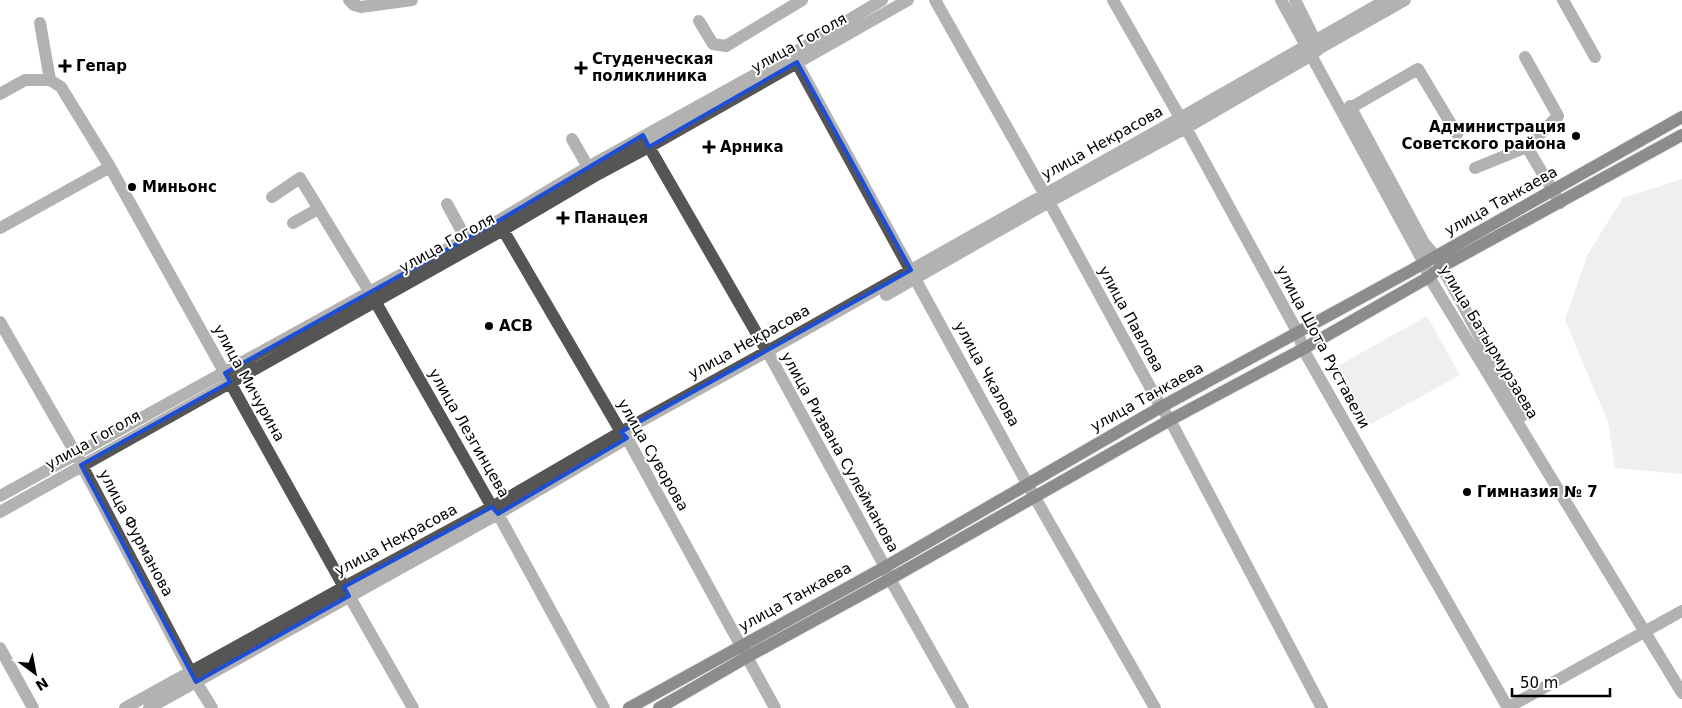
<svg xmlns="http://www.w3.org/2000/svg" width="1682" height="708" viewBox="0 0 1682 708" font-family="'DejaVu Sans',sans-serif">
<style>
.green{fill:#dcdcdc}
.lines{fill:none;stroke-linecap:round;stroke-linejoin:round}
.major-casing{stroke:#dbdbdb;stroke-width:14}
.minor{stroke:#555;stroke-width:12}
.major{stroke:#000;stroke-width:12}
.marked{fill:none;stroke:#1d4ed8;stroke-width:4;stroke-linejoin:round}
.poi-dot{fill:#000;stroke:#fff;stroke-width:2}
.labels{text-anchor:middle;stroke-width:4;stroke-linejoin:round;paint-order:stroke}
.street-label{font-size:15px;fill:#000;stroke:#fff}
.poi-label{font-size:15px;font-weight:bold;fill:#000;stroke:#fff;text-anchor:start}
</style>
<rect width="100%" height="100%" fill="#fff"/>
<!-- green -->
<path class="green" d="M1682,179V474L1615,468L1608,422L1565,320L1587,256L1599,236L1623,198Z
M1427,316L1460,375L1366,427L1334,368Z"/>
<g class="lines">
<defs>
<path id="major" d="M629,708L885,567L1161,407L1410,271L1682,117
M659,708L747,657L890,579L1170,420L1303,349L1429,277L1441,267L1682,135"/>
</defs>
<!-- major casing -->
<use href="#major" class="major-casing"/>
<!-- minor -->
<path class="minor" d="M349,0L354,5L361,7L412,0
M935,0L1049,202L1161,407L1170,420L1322,708
M1113,0L1186,128L1298,333L1303,349L1508,708
M1281,0L1424,263L1429,277L1682,693
M1295,0L1318,46
M1563,0L1595,57
M699,21L713,44L726,46L802,0
M40,23L50,80
M793,56L1034,496L1155,708
M0,94L25,80H50L61,87L110,167L344,587L413,708
M1350,106L1424,243L1435,256L1452,285L1522,416
M1345,111L1418,69L1457,134
M572,139L592,174
M645,140L771,358L885,567L890,579L963,708
M1527,147L1560,203
M1475,168L1527,147L1558,116L1525,57
M272,197L300,178L375,301L492,507L498,514L604,708
M447,204L470,246
M293,223L318,209
M499,223L621,432L627,438L775,708
M0,228L110,167
M886,295L1049,202L1186,128L1312,55L1320,48L1405,0
M0,322L76,454L196,682L212,708
M0,496L498,221L588,167L792,54L882,0
M0,512L503,230L593,177L649,147L908,0
M0,648L33,708
M125,708L344,587L492,507L621,432L766,352L1180,118L1386,0
M149,708L498,514L624,440
M1507,708L1682,611"/>
<!-- major -->
<use href="#major" class="major"/>
</g>
<!-- marked area -->
<path d="M0 0H1682V708H0ZM797,62L911,270L621,432L627,438L498,514L492,507L344,587L349,596L196,682L81,465L230,382L225,373L498,221L643,135L649,147Z" fill="#fff" fill-opacity=".55" fill-rule="evenodd"/>
<path class="marked" d="M797,62L911,270L621,432L627,438L498,514L492,507L344,587L349,596L196,682L81,465L230,382L225,373L498,221L643,135L649,147Z"/>
<!-- markers -->
<g class="poi-dot">
<path d="M62.5 58.5h5v5h5v5h-5v5h-5v-5h-5v-5h5z"/>
<path d="M578.5 60.5h5v5h5v5h-5v5h-5v-5h-5v-5h5z"/>
<circle cx="1576" cy="136" r="5"/>
<path d="M706.5 139.5h5v5h5v5h-5v5h-5v-5h-5v-5h5z"/>
<circle cx="132" cy="187" r="5"/>
<path d="M560.5 210.5h5v5h5v5h-5v5h-5v-5h-5v-5h5z"/>
<circle cx="489" cy="326" r="5"/>
<circle cx="1467" cy="492" r="5"/>
</g>
<g class="labels">
<!-- street labels -->
<g class="street-label">
<text transform="translate(799 43) rotate(-29)" y="5">улица Гоголя</text>
<text transform="translate(1102 143) rotate(-29)" y="5">улица Некрасова</text>
<text transform="translate(1501 201) rotate(-29)" y="5">улица Танкаева</text>
<text transform="translate(447 243) rotate(-29)" y="5">улица Гоголя</text>
<text transform="translate(1131 319) rotate(61)" y="5">улица Павлова</text>
<text transform="translate(749 342) rotate(-29)" y="5">улица Некрасова</text>
<text transform="translate(1489 342) rotate(59)" y="5">улица Батырмурзаева</text>
<text transform="translate(1323 347) rotate(62)" y="5">улица Шота Руставели</text>
<text transform="translate(987 374) rotate(61)" y="5">улица Чкалова</text>
<text transform="translate(249 383) rotate(61)" y="5">улица Мичурина</text>
<text transform="translate(1147 397) rotate(-29)" y="5">улица Танкаева</text>
<text transform="translate(469 433) rotate(60)" y="5">улица Лезгинцева</text>
<text transform="translate(93 440) rotate(-29)" y="5">улица Гоголя</text>
<text transform="translate(840 452) rotate(61)" y="5">улица Ризвана Сулейманова</text>
<text transform="translate(653 455) rotate(60)" y="5">улица Суворова</text>
<text transform="translate(136 533) rotate(62)" y="5">улица Фурманова</text>
<text transform="translate(396 540) rotate(-28)" y="5">улица Некрасова</text>
<text transform="translate(795 597) rotate(-29)" y="5">улица Танкаева</text>
</g>
<!-- poi labels -->
<g class="poi-label">
<text x="592" y="64">Студенческая<tspan x="592" dy="17">поликлиника</tspan></text>
<text x="76" y="71">Гепар</text>
<text x="1566" y="132" text-anchor="end">Администрация<tspan x="1566" dy="17">Советского района</tspan></text>
<text x="720" y="152">Арника</text>
<text x="142" y="192">Миньонс</text>
<text x="574" y="223">Панацея</text>
<text x="499" y="331">АCB</text>
<text x="1477" y="497">Гимназия № 7</text>
</g>
</g>
<!-- north arrow -->
<g transform="translate(35 673) rotate(148)" stroke="#ffffff" stroke-width="4" paint-order="stroke">
<path d="M0-4L9 19L0 12L-9 19Z" fill="#000000"/>
<text y="-8" font-size="14" font-weight="bold" text-anchor="middle" fill="#000000">N</text>
</g>
<!-- scale -->
<path d="M1512 688v8h98v-8" fill="none" stroke="#000000" stroke-width="2.5"/>
<text x="1520" y="688" font-size="15" fill="#000000" stroke="#ffffff" stroke-width="4" paint-order="stroke">50 m</text>
</svg>
